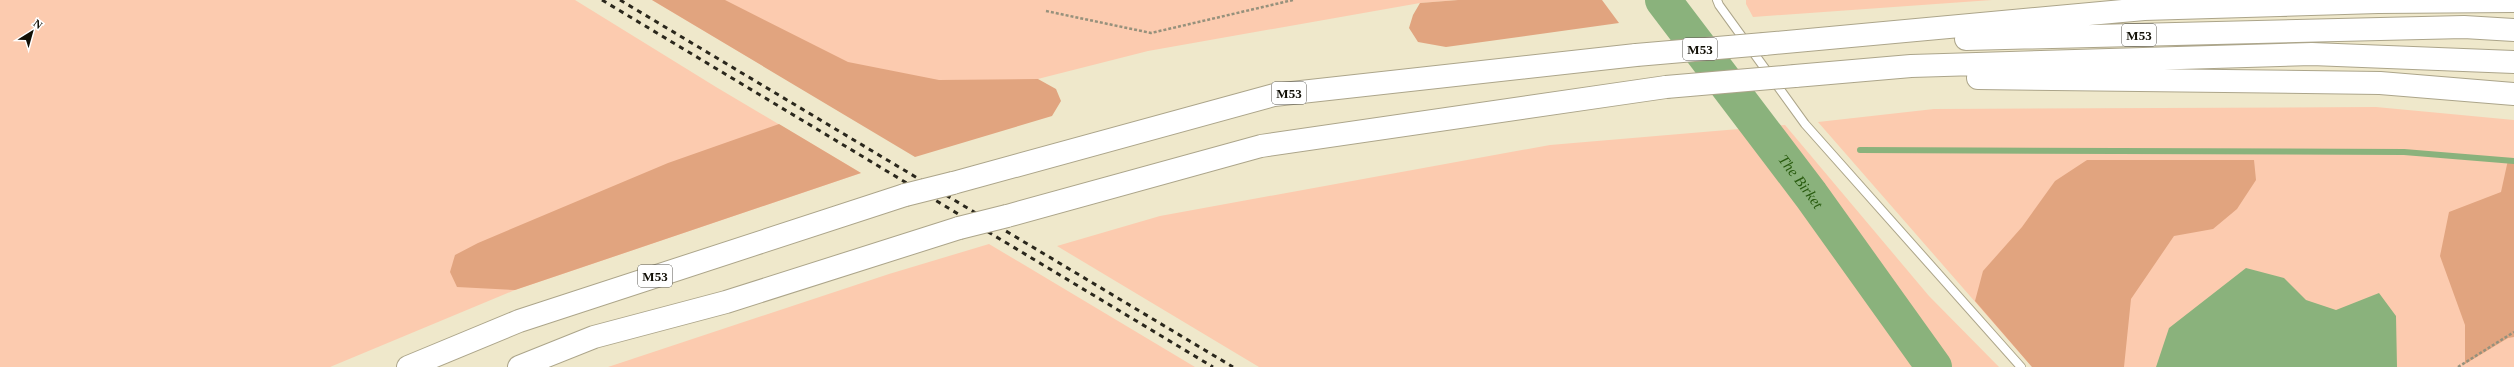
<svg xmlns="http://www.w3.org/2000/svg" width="2514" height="367" viewBox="0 0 2514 367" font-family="Georgia,serif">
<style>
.green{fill:#fccbaf}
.forest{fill:#e1a47f}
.water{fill:#8ab27c}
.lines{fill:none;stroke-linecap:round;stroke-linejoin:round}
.stream{stroke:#8ab27c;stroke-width:6}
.river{stroke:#8ab27c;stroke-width:36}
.service-casing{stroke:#aca58a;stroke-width:10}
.motorway-casing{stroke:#aca58a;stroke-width:24}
.path{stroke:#96917c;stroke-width:2.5;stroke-dasharray:3 2;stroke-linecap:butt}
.service{stroke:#fff;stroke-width:8}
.motorway{stroke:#fff;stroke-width:22}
.rail{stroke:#2a271c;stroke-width:3;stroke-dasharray:5 5;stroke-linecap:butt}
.motorway-bridge-casing{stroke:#aca58a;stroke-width:24;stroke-linecap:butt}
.motorway-bridge{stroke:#fff;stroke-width:22}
.labels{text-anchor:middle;stroke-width:3;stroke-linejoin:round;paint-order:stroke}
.shield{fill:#fff;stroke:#585751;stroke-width:1}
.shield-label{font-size:13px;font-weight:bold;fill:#110f06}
.water-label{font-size:15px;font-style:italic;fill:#285b0e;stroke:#fff}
</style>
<rect width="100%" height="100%" fill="#efe8cb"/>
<!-- green -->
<path class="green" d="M0,0H575L716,87L861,173L515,290L330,367H0Z
M652,0H1458L1420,3L1148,51L861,124Z
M1746,0H1992L1753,17L1746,4Z
M2376,107L2514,120V367H2032L1818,122L1934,109Z
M1785,125L1929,296L1999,367H1259L1057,246L1160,216L1550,145Z
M989,244L1195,367H608L889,274Z"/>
<!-- forest -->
<path class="forest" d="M652,0H725L848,62L939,80L1038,79L1056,89L1061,101L1052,116L915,157Z
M1458,0H1602L1619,23L1446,47L1418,42L1409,28L1413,15L1420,3Z
M779,124L861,173L515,290L457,287L450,272L455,255L478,243L668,163Z
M2087,160H2254L2256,180L2237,209L2213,229L2174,236L2131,299L2124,367H2032L1975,301L1983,271L2022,227L2055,181Z
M2508,160L2514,161V337L2508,338L2465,364V325L2440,256L2449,212L2501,192Z"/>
<!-- water -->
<path class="water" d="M2246,268L2284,278L2306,300L2336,310L2379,293L2396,316L2397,367H2156L2169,328Z"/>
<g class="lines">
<!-- stream -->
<path class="stream" d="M1860,150L2404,152L2514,161
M1811,195L1822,185"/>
<!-- river -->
<path class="river" id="s1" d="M1663,0L1811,195L1934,367"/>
<defs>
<path id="service" d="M1717,0L1719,5L1805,124L2021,367"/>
<path id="motorway" d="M1966,39L2464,27L2514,30
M1764,44L2144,9L2378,2L2514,1
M1795,76L1911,66L2312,54L2514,62
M1978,78L2380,83L2514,94
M953,183L1274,95L1636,55
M1007,216L1261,146L1666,87
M408,367L519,321L905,195
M519,367L594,337L726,302L959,228"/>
</defs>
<!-- service casing -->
<use href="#service" class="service-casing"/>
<!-- motorway casing -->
<use href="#motorway" class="motorway-casing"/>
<!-- path -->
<path class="path" d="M1046,11L1151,33L1293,0
M2458,367L2514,332"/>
<!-- service -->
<use href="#service" class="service"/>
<!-- motorway -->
<use href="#motorway" class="motorway"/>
<!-- rail -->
<path class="rail" d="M602,0L1213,367
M620,0L1233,367"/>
<defs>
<path id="motorway-bridge" d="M1636,55L1764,44
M1666,87L1795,76
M905,195L953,183
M959,228L1007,216"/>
</defs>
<!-- motorway-bridge casing -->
<use href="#motorway-bridge" class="motorway-bridge-casing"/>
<!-- motorway-bridge -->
<use href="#motorway-bridge" class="motorway-bridge"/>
</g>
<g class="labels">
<!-- shield labels -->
<g class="shield">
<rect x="2122" y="24" width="34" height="22" rx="3"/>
<rect x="1683" y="38" width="34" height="22" rx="3"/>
<rect x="1272" y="82" width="34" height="22" rx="3"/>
<rect x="638" y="265" width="34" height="22" rx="3"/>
</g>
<g class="shield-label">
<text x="2139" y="40">M53</text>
<text x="1700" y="54">M53</text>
<text x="1289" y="98">M53</text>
<text x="655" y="281">M53</text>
</g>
<!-- water labels -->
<g class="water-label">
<text dy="5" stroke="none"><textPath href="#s1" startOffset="228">The Birket</textPath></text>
</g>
</g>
<!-- north arrow -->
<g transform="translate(32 32) rotate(37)" stroke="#ffffff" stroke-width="3" paint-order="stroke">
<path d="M0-3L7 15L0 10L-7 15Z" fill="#110f06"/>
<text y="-6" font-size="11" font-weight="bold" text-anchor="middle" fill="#110f06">N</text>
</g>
</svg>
